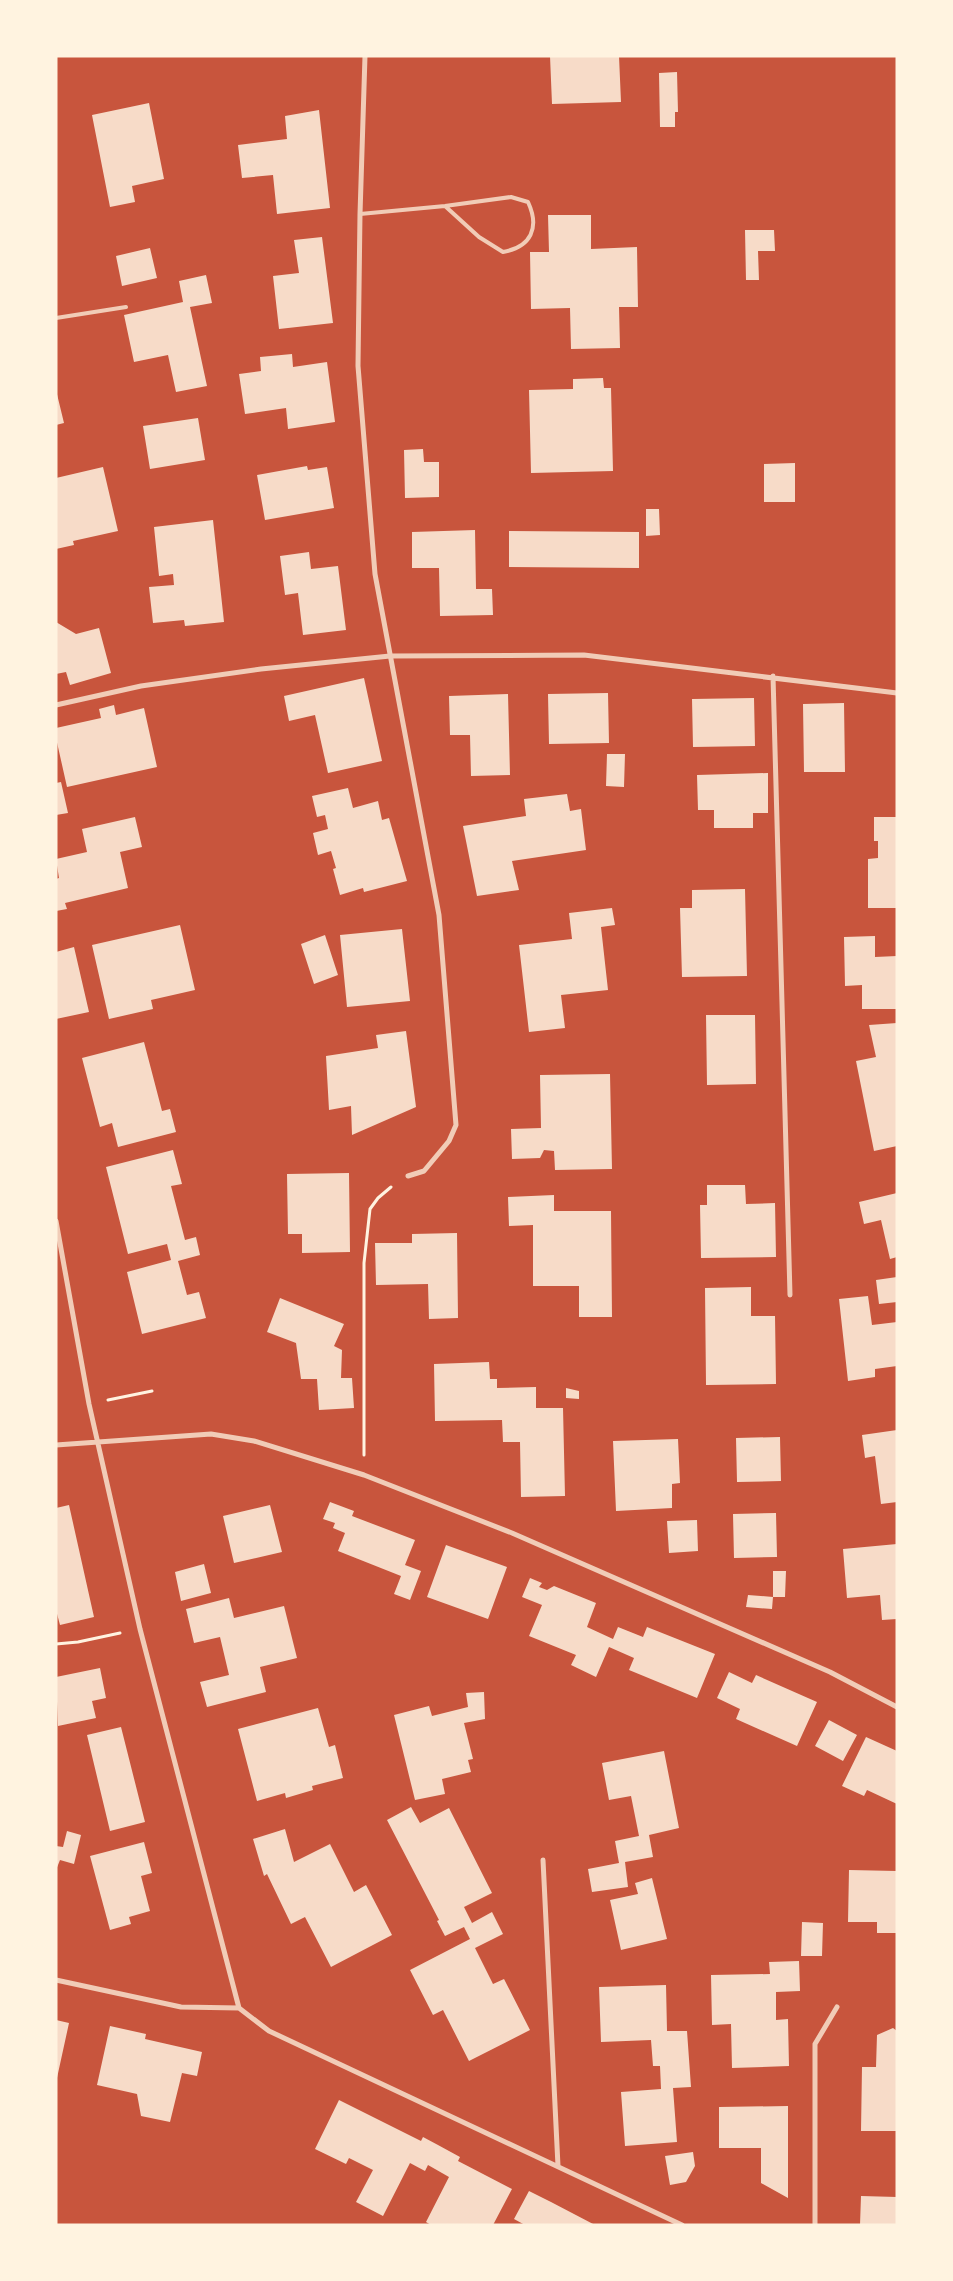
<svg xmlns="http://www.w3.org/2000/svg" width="953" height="2281" viewBox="0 0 953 2281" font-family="'Golos Text',sans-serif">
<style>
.building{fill:#f7dbc8}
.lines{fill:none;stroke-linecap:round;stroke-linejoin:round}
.path{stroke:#fff3e0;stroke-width:3}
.service{stroke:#f1ccb7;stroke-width:4}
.minor{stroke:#f1ccb7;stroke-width:5}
</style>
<rect width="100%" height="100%" fill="#c8553d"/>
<!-- building -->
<path class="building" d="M550,56H619L621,102L552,104Z
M677,72L678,112H675V127H660L659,73Z
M149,103L164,179L132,186L135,202L110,207L92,115Z
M319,110L330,208L277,214L273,175L242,178L238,145L287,139L285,116Z
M548,215H591V249L637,247L638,307H619L620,348L571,349L570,308L531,309L530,252H549Z
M745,230H774L775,251H758L759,280H746Z
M322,237L333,323L279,329L273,276L299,273L294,240Z
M150,248L157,278L122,286L116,256Z
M206,275L212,303L190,307L207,386L176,392L168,355L134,362L124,315L183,302L179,281Z
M292,354L293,367L327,362L335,422L288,429L286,408L245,414L239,374L261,371L260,357Z
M603,378L604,388H611L613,471L531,473L529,390L573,389V379Z
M56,390L64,423L56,425Z
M198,418L205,460L150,469L143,426Z
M423,449L424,462H439V497L405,498L404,450Z
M795,463V502H764V464Z
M307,466L308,470L327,467L334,508L265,520L257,475Z
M103,467L118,531L73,541L74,545L56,549V478Z
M646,509H659L660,535L646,536Z
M213,520L224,622L185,626L184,620L153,623L149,587L174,585L173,574L159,576L154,527Z
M475,530L476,589H492L493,615L440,616L439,568H412V532Z
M509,531L639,532V568L509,567Z
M309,552L311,569L338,566L346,630L303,635L298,593L285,595L280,556Z
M56,622L76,634L99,628L111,673L70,685L66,672L56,674Z
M364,678L382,761L328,773L315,715L289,721L284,696Z
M608,693L609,743L549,744L548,694Z
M508,694L510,775L471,776L470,735H450L449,696Z
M754,698L755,746L693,747L692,699Z
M844,703L845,772H804L803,704Z
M114,705L116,715L144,708L157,767L67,787L56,738V728L101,718L99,709Z
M607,754H625L624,787L606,786Z
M768,773V813H753V828H714V810H698L697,775Z
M61,782L68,813L56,815V783Z
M348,788L353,808L378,801L382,820L389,818L407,881L364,892L363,888L340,895L333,869L336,868L331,851L318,855L313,833L328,829L325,815L317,817L312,796Z
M567,794L570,811L581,809L586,850L512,861L519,890L477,896L463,826L526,816L524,799Z
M135,817L142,847L120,852L128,888L65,903L67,909L56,911V879L59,878L56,859L87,852L82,829Z
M874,817H897V908H868V859L878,858V841H874Z
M745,889L747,976L682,977L680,908H692V890Z
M612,908L615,925L601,927L608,990L561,995L565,1028L529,1032L519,945L572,939L569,913Z
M180,925L195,990L151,1000L153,1009L109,1019L92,945Z
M402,929L410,1001L347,1007L340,935Z
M325,935L338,975L314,984L301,944Z
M875,936V957L897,956V1009H862V985L845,986L844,937Z
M74,947L89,1012L56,1019V952Z
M706,1015H755L756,1084L707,1085Z
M897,1023V1146L874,1151L856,1061L876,1057L869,1025Z
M406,1031L416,1107L352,1135L351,1106L329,1110L326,1056L378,1048L376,1035Z
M144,1042L162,1111L170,1109L176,1132L118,1147L112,1123L100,1127L82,1058Z
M610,1074L612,1169L555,1170L554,1151L544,1150L540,1158L512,1159L511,1129L541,1128L540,1075Z
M173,1150L182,1184L171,1186L185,1240L196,1237L200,1255L178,1261L187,1295L199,1292L206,1318L142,1334L127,1272L171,1260L167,1244L128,1254L106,1167Z
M349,1173L350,1252L302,1253V1234H288L287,1174Z
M707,1185H745L746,1204L775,1203L776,1257L701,1258L700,1205H707Z
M897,1193V1257L890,1259L881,1220L864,1224L859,1202Z
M554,1195V1211H611L612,1317H579V1286H533V1225L509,1226L508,1197Z
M457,1233L458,1318L429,1319L428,1284L376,1285L375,1243H412V1234Z
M897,1277V1302L879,1304L876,1280Z
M751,1287V1316H775L776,1384L706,1385L705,1288Z
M868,1296L872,1325L897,1322V1366L875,1369V1377L848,1381L839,1299Z
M280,1298L344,1324L334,1346L342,1350L341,1378H352L354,1408L319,1410L317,1379H301L296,1343L267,1332Z
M489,1362L490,1379H497V1388L536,1387V1408H563L565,1496L521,1497L520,1442H503L502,1420L435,1421L434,1364Z
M566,1388L579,1391V1399L566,1398Z
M897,1430V1502L881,1504L875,1456L865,1458L862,1435Z
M780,1437L781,1481L737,1482L736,1438Z
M678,1439L680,1483L672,1484V1508L616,1511L613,1441Z
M330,1502L354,1511L352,1516L415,1540L405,1565L421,1571L410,1600L394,1594L401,1576L338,1551L345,1533L333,1528L335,1523L323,1519Z
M69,1505L94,1617L60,1625L56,1610V1508Z
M270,1505L282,1552L234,1563L223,1516Z
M776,1513L777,1557L734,1558L733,1514Z
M697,1520L698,1551L669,1553L667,1521Z
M897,1544V1619L882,1620L880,1595L847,1598L843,1549Z
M446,1545L507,1567L488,1619L427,1597Z
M204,1564L211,1593L181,1601L175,1572Z
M773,1571H786L785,1597H773Z
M530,1578L542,1583L539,1587L547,1590L554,1586L596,1603L587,1627L613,1639L618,1627L643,1637L647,1627L715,1654L697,1698L629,1670L634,1658L609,1647L596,1677L571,1665L576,1655L529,1636L542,1605L522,1597Z
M748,1595L773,1597L772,1609L746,1607Z
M229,1598L234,1618L284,1606L297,1658L260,1667L266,1692L207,1707L200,1682L229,1675L220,1637L194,1643L186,1609Z
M100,1668L106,1698L92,1701L96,1718L58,1726L56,1677Z
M729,1672L752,1683L756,1675L817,1702L797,1746L736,1719L740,1709L717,1698Z
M484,1692L485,1719L464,1723L473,1759L468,1760L471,1772L442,1779L445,1794L415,1800L394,1715L429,1706L432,1716L468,1707L466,1693Z
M318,1708L329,1747L335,1745L343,1778L312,1786L313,1790L286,1798L285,1793L257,1801L238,1729Z
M829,1720L857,1735L843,1761L815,1746Z
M121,1727L145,1822L110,1831L87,1735Z
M866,1737L897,1751V1804L867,1790L864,1796L842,1786Z
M664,1751L679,1828L649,1835L653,1857L625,1862L628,1887L592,1892L588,1869L619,1863L615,1841L639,1836L631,1796L609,1800L602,1763Z
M411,1807L420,1823L449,1808L492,1893L464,1907L472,1923L492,1912L503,1934L475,1948L493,1984L504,1979L530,2030L469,2061L443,2010L433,2015L410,1970L470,1939L464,1927L445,1936L437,1921L439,1920L387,1820Z
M285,1829L294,1862L330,1844L354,1892L366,1885L392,1935L331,1967L305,1917L291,1924L267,1874L264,1876L253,1839Z
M67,1831L81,1835L74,1864L60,1860L56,1870V1846L63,1847Z
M144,1842L152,1873L141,1876L150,1911L129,1917L131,1924L110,1930L90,1856Z
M849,1870L897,1871V1933H877V1922H848Z
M652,1878L667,1939L621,1950L610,1900L638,1894L635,1883Z
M802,1922L823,1923L822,1956H801Z
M799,1961L800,1991L776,1992V2020L788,2019L789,2066L732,2068L731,2024L712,2025L711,1975L770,1974L769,1962Z
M666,1985L667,2031H687L691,2087L673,2088L677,2142L625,2146L621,2092L661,2089L660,2066H653L651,2040L601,2042L599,1987Z
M56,2020L69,2023L57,2078H56Z
M110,2026L146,2034L145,2039L202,2052L197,2076L182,2073L170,2122L141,2116L137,2094L97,2085Z
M893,2028L897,2031V2131H861L862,2067H876L877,2035Z
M339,2100L421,2141L423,2137L438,2145L460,2157L458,2161L512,2189L493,2225H431L426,2222L449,2177L428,2165L425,2171L410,2163L383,2216L356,2202L373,2170L349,2158L346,2164L315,2149Z
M788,2106V2198L761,2183V2148H719V2107Z
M693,2152L695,2166L686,2182L670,2185L665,2156Z
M529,2191L551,2202L595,2225H525L514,2219Z
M861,2196L897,2197V2225H860Z"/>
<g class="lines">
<!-- path -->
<path class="path" d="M108,1400L152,1391
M364,1455V1263L370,1209L378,1198L391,1187
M56,1644L78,1642L120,1633"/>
<!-- service -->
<path class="service" d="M360,214L445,206L511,197L528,202C540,228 531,247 503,252L479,237L445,206
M56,318L126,307"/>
<!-- minor -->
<path class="minor" d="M365,56L360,214L358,366L375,574L439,915L456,1125L449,1141L424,1171L408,1176
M773,676L790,1295
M56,705L141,686L261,669L390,656L584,655L897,693
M56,1221L89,1404L140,1629L239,2008
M56,1445L211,1434L254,1441L364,1475L512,1533L830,1672L897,1707
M543,1860L558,2166
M56,1980L181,2007L239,2008
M239,2008L269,2031L682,2225
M815,2225V2044L837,2007"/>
</g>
<!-- border -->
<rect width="953" height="2281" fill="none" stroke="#fff3e0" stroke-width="115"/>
</svg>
